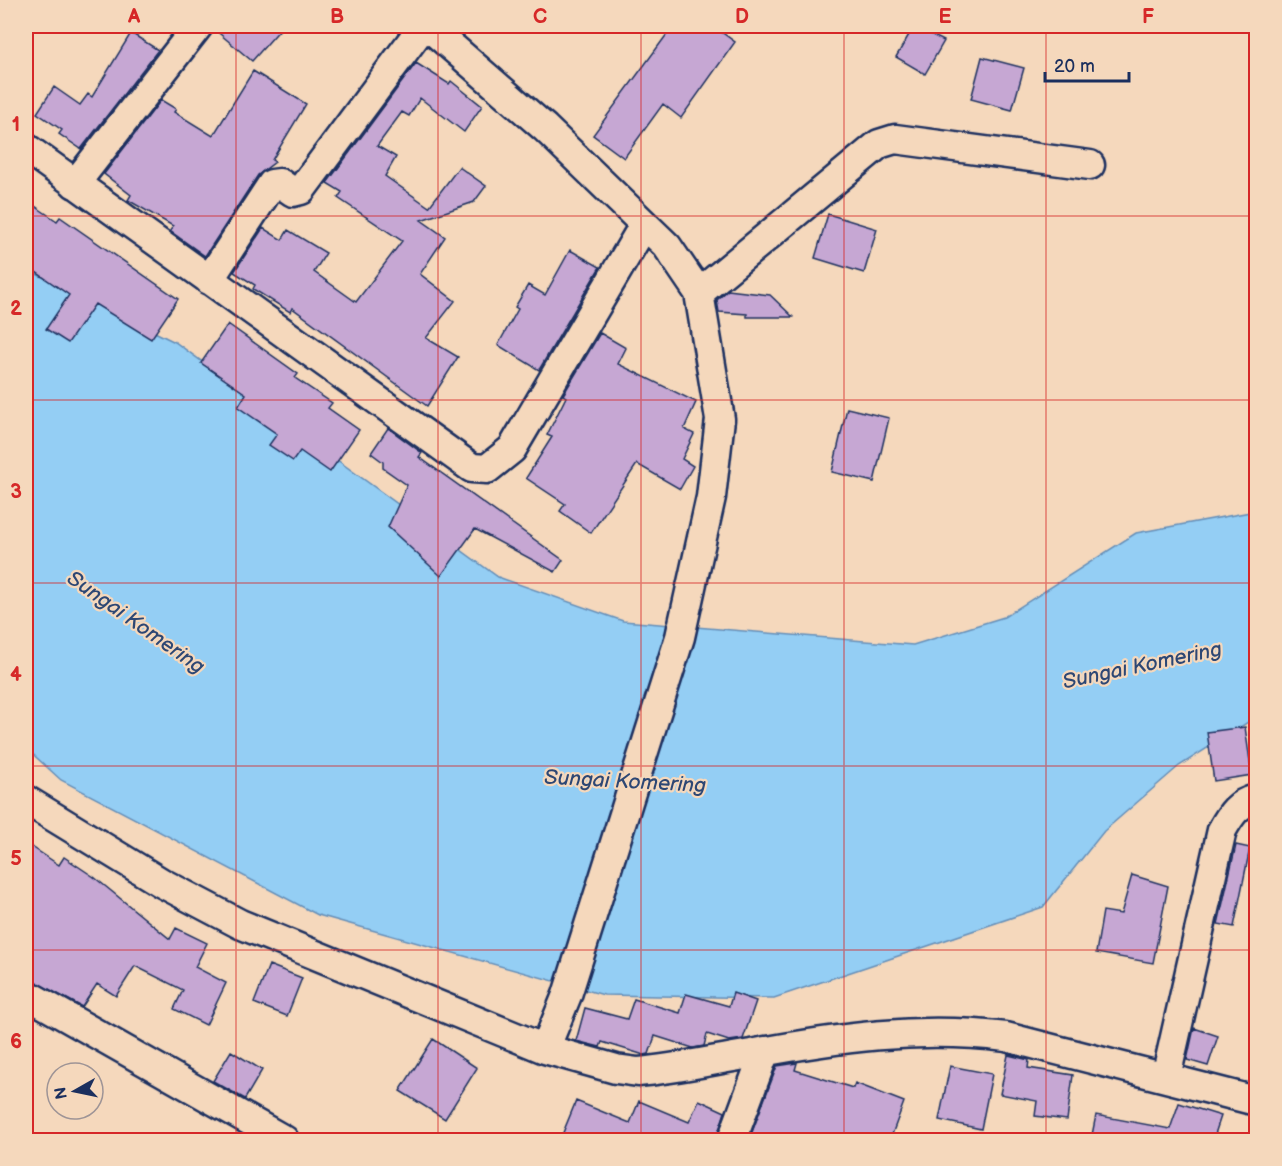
<svg xmlns="http://www.w3.org/2000/svg" width="1282" height="1166" viewBox="0 0 1282 1166" font-family="'Balsamiq Sans',sans-serif">
<style>
.water{fill:#94cef4;stroke:#648eb8;stroke-width:1.5}
.building{fill:#c6a7d3;stroke:#1b2f5e;stroke-width:1.5}
.lines{fill:none;stroke-linecap:round;stroke-linejoin:round}
.minor-casing{stroke:#1b2f5e;stroke-width:33}
.minor{stroke:#f5d8bc;stroke-width:28}
.grid{fill:none;stroke:#d62828;stroke-width:1.5;stroke-opacity:0.55}
.labels{text-anchor:middle;stroke-width:4.5;stroke-linejoin:round;paint-order:stroke}
.water-label{font-size:21px;font-style:italic;fill:#2d4774;stroke:#f5d8bc}
.neatline{fill:none;stroke:#d62828;stroke-width:2}
.grid-label{font-size:20px;text-anchor:middle;font-weight:bold;fill:#d62828}
</style>
<rect width="100%" height="100%" fill="#f5d8bc"/>
<filter id="ink" filterUnits="userSpaceOnUse"><feTurbulence type="fractalNoise" baseFrequency=".0167" numOctaves="2"/><feDisplacementMap in="SourceGraphic" scale="12" xChannelSelector="R" yChannelSelector="G"/><feConvolveMatrix kernelMatrix="1 2 1 2 8 2 1 2 1" color-interpolation-filters="sRGB"/></filter>
<g filter="url(#ink)">
<!-- water -->
<path class="water" d="M26,269L175,342L498,577L623,621L913,645L1004,617L1136,533L1256,511V722H1248L1179,766L1104,831L1043,907L774,998L604,995L318,915L61,780L26,748Z"/>
<!-- building -->
<path class="building" d="M214,26H283L252,61L214,29Z
M673,26H713L735,42L681,118L663,104L624,158L593,135Z
M914,26L944,41L925,74L896,57Z
M131,33L158,50L81,149L59,134L62,130L37,113L54,87L80,105L88,94L92,97Z
M982,57L1024,68L1012,110L971,99Z
M416,63L449,84L451,81L482,106L464,132L420,98L409,116L402,112L377,146L396,157L385,176L429,207L459,167L486,186L474,202L421,220L445,237L420,274L455,301L426,338L458,357L427,406L292,308L290,312L253,289L255,285L234,272L263,228L282,240L288,230L326,253L314,272L356,302L402,241L338,198L342,192L327,183Z
M253,71L306,104L272,160L275,162L258,175L205,256L170,231L173,226L128,200L131,195L104,174L161,100L176,109L174,112L213,136Z
M26,200L57,221L60,217L178,299L151,339L95,304L68,343L46,329L69,295L26,265Z
M828,214L877,229L864,273L815,258Z
M570,250L600,267L539,370L498,345L518,309L515,307L528,285L545,295Z
M728,290L770,295L793,317H747V314L719,312L717,300Z
M228,324L298,374L295,378L332,403L328,408L359,430L330,472L300,451L293,461L269,445L277,434L238,407L246,394L201,363Z
M600,333L626,348L618,364L696,402L684,429L694,434L682,459L693,466L680,489L637,464L591,533L560,511L565,504L526,478L552,437L547,435L566,397L563,395Z
M847,408L889,418L874,482L832,472Z
M388,428L422,453L419,457L563,560L555,572L475,529L441,576L388,527L407,485L383,468V462L371,453Z
M1245,727L1252,775L1214,781L1207,732Z
M26,843L59,865L64,857L94,877L170,939L176,928L207,943L195,967L226,983L206,1025L174,1009L183,990L135,966L116,996L97,984L82,1007L26,977Z
M1236,845L1250,848L1234,927L1218,924Z
M1132,875L1168,886L1153,963L1096,953L1103,911L1121,914Z
M269,965L302,978L287,1016L254,1003Z
M733,993L756,1001L743,1039L729,1041L707,1034L704,1046L693,1048L655,1036L649,1054L644,1055L602,1042L600,1047L576,1041L585,1008L627,1019L634,999L680,1013L686,994L729,1006Z
M1194,1028L1218,1036L1208,1066L1187,1060Z
M433,1039L477,1068L445,1119L400,1091Z
M231,1051L262,1070L245,1099L213,1081Z
M1008,1055L1029,1060L1028,1068L1073,1075L1067,1120L1035,1116L1037,1101L1000,1094Z
M797,1063L795,1070L853,1088L855,1083L904,1102L890,1140H749L777,1066Z
M950,1066L992,1074L981,1129L939,1120Z
M699,1100L725,1112L716,1140H560L576,1101L630,1123L639,1101L689,1122Z
M1179,1103L1221,1116L1213,1140H1091L1096,1115L1170,1129Z"/>
<g class="lines">
<defs>
<path id="minor" d="M428,26L545,128L667,246L699,293L720,419L711,497L680,637L567,995L545,1049L616,1069L638,1072C676,1069 713,1060 751,1054C836,1038 919,1026 1006,1037L1256,1101
M26,148L472,468L487,469L512,449L644,225
M75,184L198,26
M209,280L272,184L280,183L293,192L301,190L423,26
M699,293L879,144L895,139L1090,165
M26,800L162,883L240,924L545,1049
M26,994L284,1140
M1166,1077L1222,830C1231,814 1238,803 1256,799
M732,1140L765,1051"/>
</defs>
<!-- minor casing -->
<use href="#minor" class="minor-casing"/>
<!-- minor -->
<use href="#minor" class="minor"/>
</g>
</g>
<!-- grid -->
<path class="grid" d="M236,26V1140M438,26V1140M641,26V1140M844,26V1140M1046,26V1140M26,216H1256M26,400H1256M26,583H1256M26,766H1256M26,950H1256"/>
<g class="labels">
<!-- water labels -->
<g class="water-label">
<text transform="translate(136 622) rotate(35)" y="7">Sungai Komering</text>
<text transform="translate(1142 665) rotate(-12)" y="7">Sungai Komering</text>
<text transform="translate(625 781) rotate(3)" y="7">Sungai Komering</text>
</g>
</g>
<!-- margin -->
<rect width="1282" height="1166" fill="none" stroke="#f5d8bc" stroke-width="66"/>
<!-- north arrow -->
<g transform="translate(75 1091) rotate(261)"><circle r="28" fill="#f5d8bc" stroke="#9e9496" stroke-width="1.5"/>
<path d="M0-4.5L10 22L0 15L-10 22Z" fill="#1b2f5e"/>
<text y="-9" font-size="16" font-weight="bold" text-anchor="middle" fill="#1b2f5e">N</text>
</g>
<!-- scale -->
<path d="M1045 72v9h84v-9" fill="none" stroke="#1b2f5e" stroke-width="3"/>
<text x="1054" y="72" font-size="18" fill="#1b2f5e" stroke="#f5d8bc" stroke-width="4.5" paint-order="stroke">20 m</text>
<rect x="33" y="33" width="1216" height="1100" class="neatline"/>
<g class="grid-label">
<text x="134" y="23">A</text>
<text x="337" y="23">B</text>
<text x="540" y="23">C</text>
<text x="742" y="23">D</text>
<text x="945" y="23">E</text>
<text x="1148" y="23">F</text>
<text x="16" y="131">1</text>
<text x="16" y="315">2</text>
<text x="16" y="498">3</text>
<text x="16" y="681">4</text>
<text x="16" y="865">5</text>
<text x="16" y="1048">6</text>
</g>
</svg>
